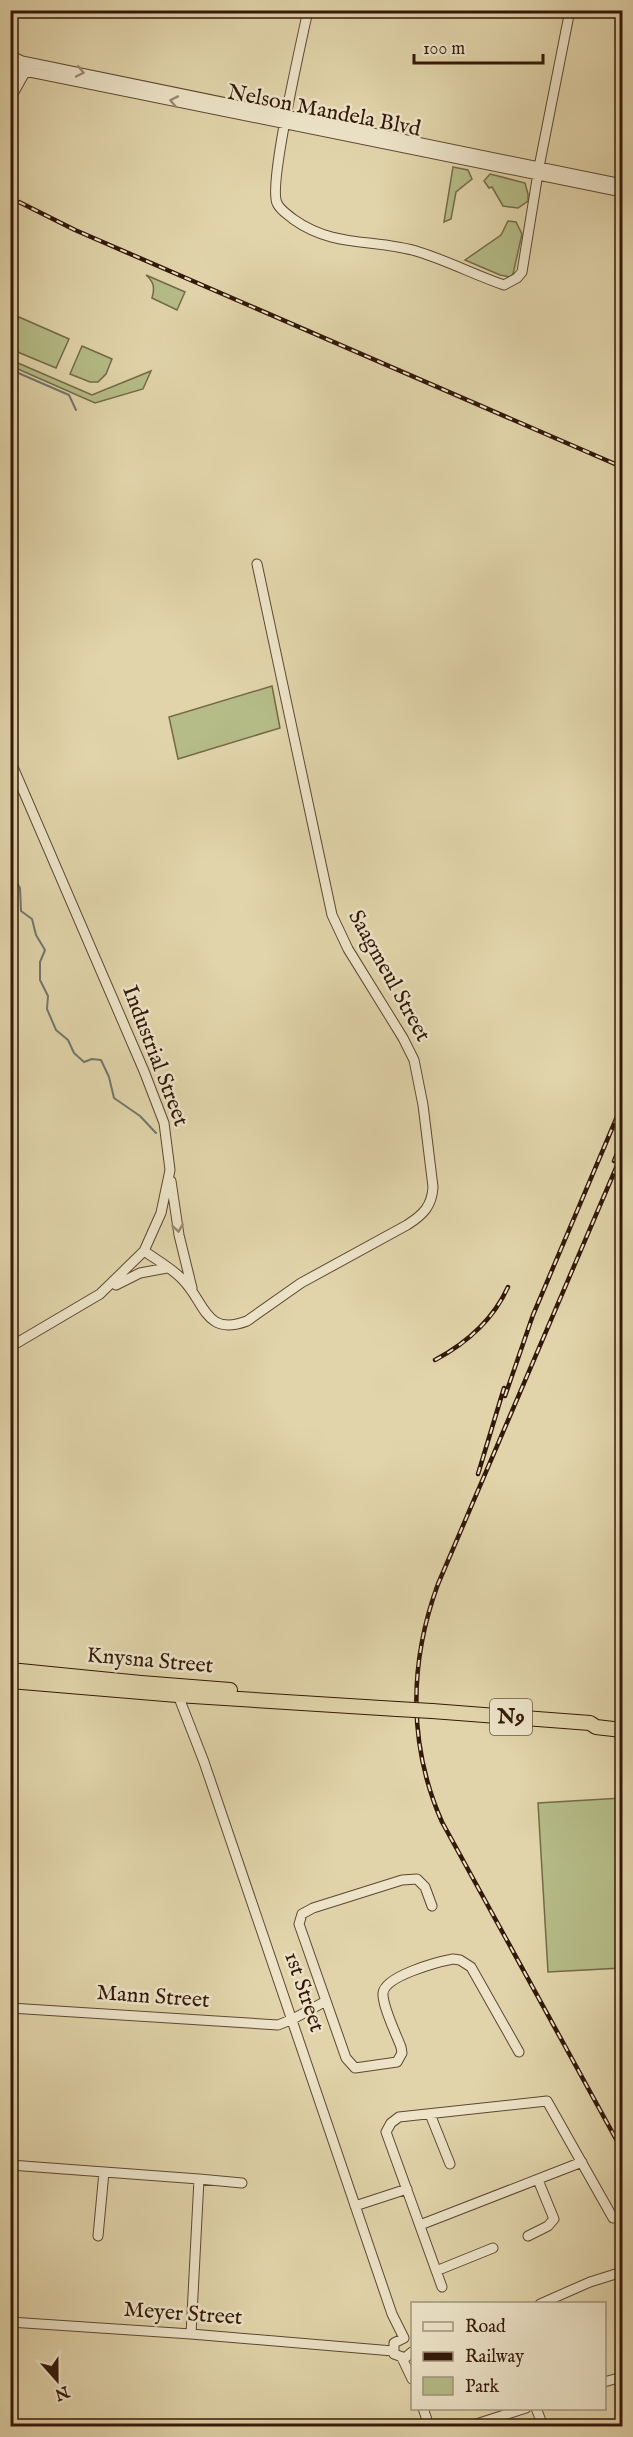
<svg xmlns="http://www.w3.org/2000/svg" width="633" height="2437" font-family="'IM FELL English',serif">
  <rect width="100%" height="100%" fill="#e1d4aa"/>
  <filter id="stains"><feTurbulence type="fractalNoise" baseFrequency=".00333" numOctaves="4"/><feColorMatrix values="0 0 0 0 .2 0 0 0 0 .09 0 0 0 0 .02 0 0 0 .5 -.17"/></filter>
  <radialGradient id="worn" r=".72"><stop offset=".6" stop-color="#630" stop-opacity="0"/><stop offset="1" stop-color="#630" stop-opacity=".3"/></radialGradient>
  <path fill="#b5bc87" stroke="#746a48" stroke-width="1.5" d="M453,167l15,3 4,9 -16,13 -5,27 -7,3z
    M490,174l35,9 3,11v7l-10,7 -15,-2 -11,-19 -3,1 -5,-7z
    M508,221l8,1 6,12 -9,40 -3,3 -10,-2 -35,-15 36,-25z
    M146,275l39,17 -8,18 -25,-12c3,-10 2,-16 -6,-23z
    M19,317l50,22 -13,29 -36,-15 -9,-6v-19l3,1z
    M82,346l30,13 -6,15 -8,8h-8l-20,-8z
    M11,360l81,35 59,-24 -8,18 -48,14 -84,-37z
    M272,686l8,42 -102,31 -9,-42z
    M622,1798v170l-74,4 -10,-169z"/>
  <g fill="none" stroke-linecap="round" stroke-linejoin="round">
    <path stroke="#70776f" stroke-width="2" d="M15,368l1,4 53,23 7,15
      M10,868l2,7 8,13 1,23 11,8 4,16 9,15 -5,12v18l8,16 -1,13 9,21 12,10 6,13 10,9 8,-3 9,1 8,17 5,21 26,18 16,17"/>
    <defs>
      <path id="minor" d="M308,10c-6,30 -40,174 -31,193 3,7 10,11 16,16 42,30 82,19 126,33 29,9 56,23 85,33l13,-7 5,-6 17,-105 31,-157
        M10,55l12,6 600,123
        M10,68l612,124
        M10,87l10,-21
        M10,99l18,-32
        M10,760l134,311 20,52 6,47 -9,43 -17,38 -44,43 -90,53
        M171,1181l8,54 13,53
        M144,1251c13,9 29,18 39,29 22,22 22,57 64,41l54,-38 106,-58c16,-10 25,-19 26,-38l-10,-82 -9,-45 -11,-22 -55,-89 -16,-34 -75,-351
        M116,1285l24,-12 27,-5
        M176,1690l28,72 188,552 12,24
        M432,1906l-7,-19 -8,-8 -15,1 -89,28 -11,6 -3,10 47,134 9,10 42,-6 5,-9 -1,-6c-5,-13 -19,-42 -18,-54 2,-17 54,-31 70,-34l7,1 11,7 48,85
        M10,2008l268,17 15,-6 33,-18
        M430,2114l20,50
        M10,2165l189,14 -8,155
        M199,2179l43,4
        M355,2206l52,-17
        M420,2225l162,-63
        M98,2236l6,-64
        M528,2236l20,-10 6,-7 -16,-39
        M436,2271l57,-23
        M442,2287l-56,-155 5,-9 8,-6 148,-16 66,117
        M540,2304l50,-22 32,-10
        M10,2322l181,12 202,17
        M404,2338l-10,5v11l11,4 7,-6
        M402,2358l10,21
        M604,2382l18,-5
        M423,2408l6,18
        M536,2408l7,18
        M470,2426l56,-18"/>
      <path id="highway" d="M10,1670l131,13 89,7
        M10,1681l167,14 220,14
        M432,1711l158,12 6,4 26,3"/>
    </defs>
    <use href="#minor" stroke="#5f4731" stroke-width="11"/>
    <use href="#highway" stroke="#341809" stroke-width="16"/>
    <use href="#minor" stroke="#ece3c8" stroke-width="9"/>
    <use href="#highway" stroke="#e1d4aa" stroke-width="14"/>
    <defs>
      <path id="rail" d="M19,202l56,28 547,237
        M622,1154l-184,430c-29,79 -30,161 4,238l180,328
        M614,1161l8,-20
        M435,1360c32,-17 58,-40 73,-73
        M505,1396l28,-81 89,-210
        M478,1474l26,-86"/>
    </defs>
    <use href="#rail" stroke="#341809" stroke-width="4.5"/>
    <use href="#rail" stroke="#ece3c8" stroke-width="2" stroke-dasharray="7" stroke-linecap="butt"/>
    <defs>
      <path id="highway-bridge" d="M397,1709l35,2"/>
    </defs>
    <use href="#highway-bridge" stroke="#341809" stroke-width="16" stroke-linecap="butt"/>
    <use href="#highway-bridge" stroke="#e1d4aa" stroke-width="14"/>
  </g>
  <defs><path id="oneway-chevron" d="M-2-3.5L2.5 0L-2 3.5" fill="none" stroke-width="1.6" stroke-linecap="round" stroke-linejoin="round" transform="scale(1.5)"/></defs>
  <g stroke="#998872">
    <use href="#oneway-chevron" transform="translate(80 72) rotate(12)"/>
    <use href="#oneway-chevron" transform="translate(174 101) rotate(-169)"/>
    <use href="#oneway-chevron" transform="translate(178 1228) rotate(81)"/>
  </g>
  <g text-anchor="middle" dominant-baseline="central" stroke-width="5" stroke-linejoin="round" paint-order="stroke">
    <rect fill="#ece3c8" stroke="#6b5542" stroke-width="1.5" x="490" y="1699" width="42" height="36" rx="4.5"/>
    <g font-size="21" font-weight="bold" fill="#341809">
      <text x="511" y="1717">N9</text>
    </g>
    <g font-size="22" fill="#341809" stroke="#ece3c8">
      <text transform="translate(324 111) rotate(11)">Nelson Mandela Blvd</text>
      <text transform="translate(389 976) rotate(61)">Saagmeul Street</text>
      <text transform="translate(155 1056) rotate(69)">Industrial Street</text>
      <text transform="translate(150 1661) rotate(5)">Knysna Street</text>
      <text transform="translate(304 1992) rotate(71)">1st Street</text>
      <text transform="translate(153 1997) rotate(4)">Mann Street</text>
      <text transform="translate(183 2314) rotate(4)">Meyer Street</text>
    </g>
  </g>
  <rect width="633" height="2437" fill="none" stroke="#e1d4aa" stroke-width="36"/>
  <rect x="12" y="12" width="609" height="2413" fill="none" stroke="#341809" stroke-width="3"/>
  <rect x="18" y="18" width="597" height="2401" fill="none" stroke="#341809" stroke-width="1.5"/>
  <rect x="411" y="2302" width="195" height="108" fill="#ece3c8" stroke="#a2927c" stroke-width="1.5"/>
  <rect x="423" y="2322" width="30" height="9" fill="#ece3c8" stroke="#a2927c" stroke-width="1.5"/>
  <text x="465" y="2332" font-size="18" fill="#341809">Road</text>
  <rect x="423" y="2352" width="30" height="9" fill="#341809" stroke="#a2927c" stroke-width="1.5"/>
  <text x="465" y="2362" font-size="18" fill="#341809">Railway</text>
  <rect x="423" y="2377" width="30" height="18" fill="#b5bc87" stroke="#a2927c" stroke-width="1.5"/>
  <text x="465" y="2392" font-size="18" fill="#341809">Park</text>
  <g transform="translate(57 2380) rotate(159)" stroke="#ece3c8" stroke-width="4.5" paint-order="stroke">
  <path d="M0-4.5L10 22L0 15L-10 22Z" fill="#341809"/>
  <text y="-9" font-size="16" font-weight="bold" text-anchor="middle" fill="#341809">N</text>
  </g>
  <path d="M414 54v9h129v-9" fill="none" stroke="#341809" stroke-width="3"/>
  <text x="423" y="54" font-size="18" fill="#341809" stroke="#ece3c8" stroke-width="4.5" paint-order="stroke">100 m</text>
  <rect width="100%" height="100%" filter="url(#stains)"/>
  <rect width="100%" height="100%" fill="url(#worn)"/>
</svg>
